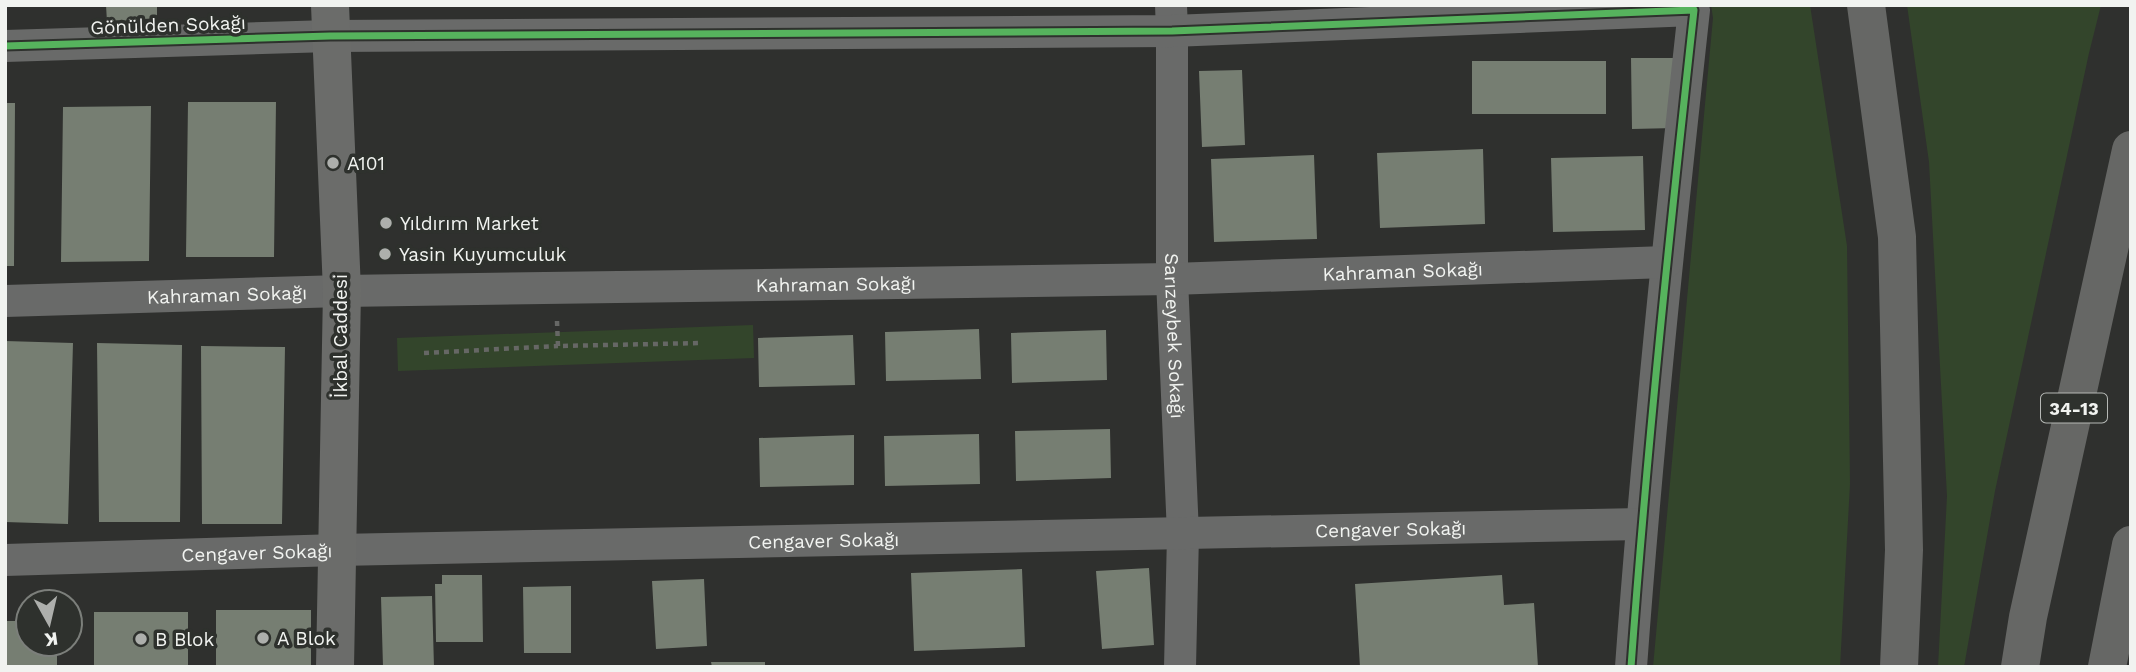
<svg xmlns="http://www.w3.org/2000/svg" width="2136" height="672" font-family="'Work Sans',sans-serif">
  <rect width="100%" height="100%" fill="#2f302e"/>
  <path fill="#33452b" d="M1711,5h99l37,241 3,238 -10,183h-187l60,-649z
    M1907,5h194l-12,48 -94,438 -31,176h-26l9,-171 -18,-334z
    M753,325l1,33 -356,13 -1,-33z"/>
  <path fill="#767e72" d="M106,5h51v13l-50,4z
    M1631,58h43l1,70 -43,1z
    M1472,61h134v53h-134z
    M1242,70l3,75 -43,2 -3,-76z
    M188,102h88l-2,155h-88z
    M5,103h10l-1,163h-9z
    M151,106l-2,155 -88,1 2,-155z
    M1483,149l2,75 -105,4 -3,-75z
    M1314,155l3,84 -103,3 -3,-83z
    M1643,156l2,74 -92,2 -2,-74z
    M979,329l2,50 -95,2 -1,-49z
    M1106,330l1,50 -95,3 -1,-50z
    M853,335l2,50 -96,2 -1,-49z
    M5,341l68,2 -5,181 -63,-2z
    M97,343l85,2 -2,177h-81z
    M201,346l84,1 -3,177h-80z
    M1110,429l1,49 -95,3 -1,-50z
    M979,434l1,50 -95,2 -1,-50z
    M854,435v50l-94,2 -1,-49z
    M1149,568l5,77 -52,4 -6,-78z
    M1022,569l3,78 -111,4 -3,-78z
    M442,575h40l1,67h-47l-1,-58h7z
    M1502,575l2,30 30,-2 4,64h-178l-5,-83z
    M704,579l3,67 -51,3 -4,-68z
    M571,586v67h-47l-1,-66z
    M432,596l2,71h-51l-2,-70z
    M216,610h95v57h-95z
    M94,612h94v55h-94z
    M5,621h23v23h29v23h-52z
    M711,662h54v5h-53z"/>
  <g fill="none" stroke-linecap="round" stroke-linejoin="round">
    <path stroke="#666765" stroke-width="4.5" stroke-dasharray="5 5" stroke-linecap="butt" d="M557,321l1,25 144,-3
      M424,353l134,-7"/>
    <g stroke="#696a69" stroke-width="32">
      <path id="s1" d="M1171,5l1,26v248l11,255 -3,133"/>
      <path d="M5,46l325,-10 842,-5 522,-21c-24,219 -47,437 -63,657"/>
      <path id="s2" d="M5,301l337,-10 830,-12 494,-17"/>
      <path id="s3" d="M5,560l333,-10 1303,-26"/>
    </g>
    <path stroke="#6b6c6a" stroke-width="38" d="M330,5l12,286 -7,376"/>
    <path stroke="#666765" stroke-width="38" d="M1866,5l31,232 7,313 -5,117
      M2020,667l8,-50 103,-467
      M2107,667l24,-122"/>
    <defs>
      <path id="cycleway" d="M5,46l325,-10 842,-5 522,-21c-24,219 -47,437 -63,657"/>
    </defs>
    <use href="#cycleway" stroke="#2e312d" stroke-width="11"/>
    <use href="#cycleway" stroke="#56b35d" stroke-width="7"/>
  </g>
  <g fill="#adafac" stroke="#2e312d" stroke-width="2.5">
    <circle cx="333" cy="163" r="7"/>
    <circle cx="386" cy="223" r="7"/>
    <circle cx="385" cy="254" r="7"/>
    <circle cx="263" cy="638" r="7"/>
    <circle cx="141" cy="639" r="7"/>
  </g>
  <g text-anchor="middle" dominant-baseline="central" stroke-width="7" stroke-linejoin="round" paint-order="stroke">
    <rect fill="#2e312d" stroke="#b6b9b6" stroke-width="2" x="2041" y="393.5" width="66" height="29" rx="5"/>
    <g font-size="18" font-weight="bold" fill="#f1f3f0">
      <text x="2074" y="408">34-13</text>
    </g>
    <g font-size="19" fill="#f1f3f0" stroke="#2e312d">
      <text transform="translate(168 25) rotate(-2)">Gönülden Sokağı</text>
      <text stroke="none"><textPath href="#s2" startOffset="1398">Kahraman Sokağı</textPath></text>
      <text stroke="none"><textPath href="#s2" startOffset="831">Kahraman Sokağı</textPath></text>
      <text stroke="none"><textPath href="#s2" startOffset="222">Kahraman Sokağı</textPath></text>
      <text transform="translate(340 336) rotate(-90)">İkbal Caddesi</text>
      <text stroke="none"><textPath href="#s1" startOffset="331">Sarızeybek Sokağı</textPath></text>
      <text stroke="none"><textPath href="#s3" startOffset="1386">Cengaver Sokağı</textPath></text>
      <text stroke="none"><textPath href="#s3" startOffset="819">Cengaver Sokağı</textPath></text>
      <text stroke="none"><textPath href="#s3" startOffset="252">Cengaver Sokağı</textPath></text>
    </g>
    <g font-size="19" fill="#f1f3f0" stroke="#2e312d" text-anchor="start">
      <text x="347" y="163">A101</text>
      <text x="400" y="223">Yıldırım Market</text>
      <text x="399" y="254">Yasin Kuyumculuk</text>
      <text x="277" y="638">A Blok</text>
      <text x="155" y="639">B Blok</text>
    </g>
  </g>
  <rect width="2136" height="672" fill="none" stroke="#f1f3f0" stroke-width="14"/>
  <g transform="translate(49 623) rotate(172)"><circle r="33" fill="#2e312d" stroke="#7c7f7b" stroke-width="2"/>
  <path d="M0-5L12 26L0 18L-12 26Z" fill="#adafac"/>
  <text y="-10" font-size="19" font-weight="bold" text-anchor="middle" fill="#f1f3f0">K</text>
  </g>
</svg>
